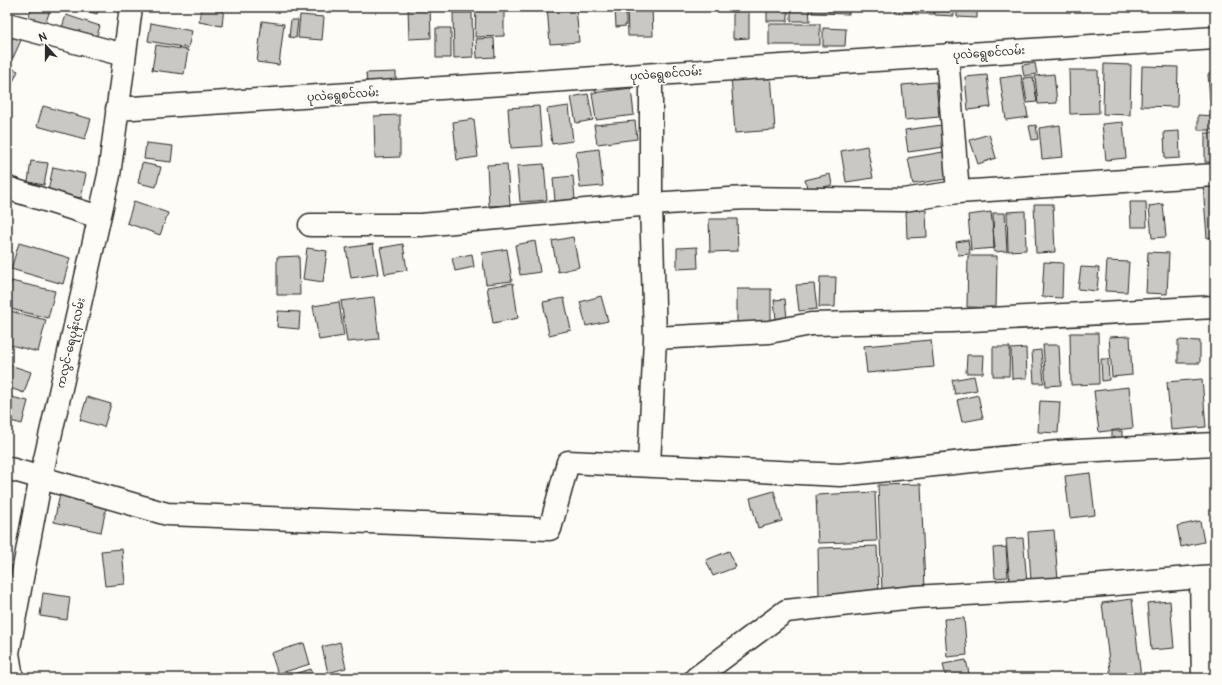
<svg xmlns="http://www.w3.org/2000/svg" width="1222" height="685" font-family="Pangolin,'Noto Sans Myanmar',sans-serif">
  <rect width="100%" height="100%" fill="#fdfcf7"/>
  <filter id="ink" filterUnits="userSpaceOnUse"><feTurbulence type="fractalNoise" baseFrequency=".025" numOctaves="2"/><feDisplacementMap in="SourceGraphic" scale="8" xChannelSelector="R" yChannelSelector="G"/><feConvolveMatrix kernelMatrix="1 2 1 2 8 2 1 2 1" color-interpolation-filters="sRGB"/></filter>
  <g filter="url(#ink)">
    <path fill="#c9c8c4" stroke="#2b2b2b" d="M32,7h19l-7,21 -17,-6z
      M72,7h27l-2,7z
      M201,7h23l-2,19 -23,-4z
      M408,7h22l1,31 -22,1z
      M476,7h28v29l-29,1z
      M547,7h29l3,35 -29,2z
      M615,7h11v19l-10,1z
      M627,7h25l1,29h-25z
      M767,7h21v14h-21z
      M791,7h18l1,14h-19z
      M812,7h37v7l-37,-1z
      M895,7h19v6h-19z
      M915,7h19v7h-19z
      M935,7h19v9l-19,-1z
      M957,7h20v11l-20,-1z
      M749,10v28l-16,1v-28z
      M453,13h19l1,44 -19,1z
      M66,15l34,11 -7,22 -34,-11z
      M300,15l24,2 -2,23 -24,-2z
      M291,20h7l-2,18 -7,-1z
      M262,21l22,3 -5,41 -22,-3z
      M151,23l41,8 -4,17 -40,-7z
      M769,24h51v21h-51z
      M436,28h15v30h-15z
      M823,28l23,1 -1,17h-22z
      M7,35l15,3 -9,20 -6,-3z
      M494,38l1,19 -18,1 -1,-19z
      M156,45l32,5 -4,24 -32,-4z
      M1035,63l2,11 -13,2 -2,-11z
      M1104,64l27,1 -1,50 -27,-1z
      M7,66l11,5 -11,24z
      M1142,66l36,1 -1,40 -36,-1z
      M1069,70h29l1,43 -29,1z
      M396,72v10l-29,1 -1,-10z
      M771,74l4,56 -40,3 -4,-56z
      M1054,74l3,29 -19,1 -3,-28z
      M1208,74h7v24l-5,1z
      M987,75l4,32 -23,3 -3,-33z
      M1021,75l7,42 -22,3 -6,-42z
      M1033,77l4,25 -10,1 -4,-25z
      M936,82l3,35 -34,3 -3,-35z
      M631,88l3,27 -38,5 -4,-27z
      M588,94l5,26 -17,3 -5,-26z
      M43,106l48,13 -6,20 -48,-13z
      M539,106l3,40 -31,2 -3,-40z
      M569,106l4,35 -21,3 -5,-35z
      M400,115v42l-25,1 -1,-42z
      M1198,115l17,1v14h-17z
      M474,119l4,38 -21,3 -4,-38z
      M635,121l2,18 -40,5 -3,-19z
      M1123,122l3,36 -20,2 -4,-36z
      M949,124l3,22 -44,6 -3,-22z
      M1036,125l2,14 -6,1 -3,-14z
      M1060,125l3,32 -21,2 -3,-31z
      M1179,131l1,27 -15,1 -1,-27z
      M1205,133h10v29h-10z
      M989,134l7,24 -18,6 -8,-24z
      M146,143l27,3 -2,16 -27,-3z
      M867,146l6,32 -27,4 -5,-31z
      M599,149l4,37 -23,2 -4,-36z
      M949,151l4,27 -40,6 -5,-26z
      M31,161l17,2 -4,22 -16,-3z
      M142,163l19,4 -5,20 -18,-4z
      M507,164l3,41 -21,1 -2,-41z
      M544,164l3,36 -27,2 -3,-36z
      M53,167l33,7 -5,24 -33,-7z
      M830,174l2,11 -24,6 -3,-11z
      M573,176l2,23 -20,2 -2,-23z
      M1203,185h12v52l-8,1z
      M134,201l34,12 -8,22 -33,-12z
      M1130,202h16l1,25h-16z
      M1034,204h19l2,48 -19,1z
      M1163,204l3,33 -14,1 -3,-32z
      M926,210l1,27 -20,1 -1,-27z
      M1025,211l1,39 -18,1 -1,-39z
      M991,212l4,36 -24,2 -3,-35z
      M993,213h12l2,38 -13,1z
      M709,219h28l1,32 -28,1z
      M573,237l6,30 -21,5 -6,-31z
      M968,240l2,14 -12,1 -2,-13z
      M535,241l5,31 -20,3 -5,-30z
      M19,243l51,15 -7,26 -52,-15z
      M373,244l5,30 -27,4 -5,-30z
      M403,244l4,26 -22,4 -5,-26z
      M697,247l1,21 -21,1v-21z
      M307,248l20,3 -4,31 -20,-3z
      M507,249l5,32 -26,3 -4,-31z
      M1148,252l21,1 -2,41 -21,-1z
      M472,254l2,13 -19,4 -3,-13z
      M299,256l1,39h-23v-38z
      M968,256h29l-1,52 -29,-1z
      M1107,261l22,1 -2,30 -22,-1z
      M1044,262l19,1 -1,35 -20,-1z
      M1081,267l18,1 -2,23 -19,-2z
      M820,277h16l-1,30h-16z
      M11,281l44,10 -7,27 -41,-10v-10z
      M513,283l5,35 -25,5 -6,-36z
      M814,284l3,25 -18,2 -3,-26z
      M737,289h34v40h-34z
      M601,296l7,25 -22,5 -6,-24z
      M374,297l5,42 -32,3 -6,-41z
      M564,298l7,32 -22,5 -6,-33z
      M785,299l2,19 -11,1 -2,-19z
      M339,302l5,34 -25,4 -6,-34z
      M10,311l36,9 -8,32 -31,-8v-20z
      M278,311l22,1 -1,17 -22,-2z
      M1070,333h28l1,51 -28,1z
      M1130,336l2,39 -20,2 -3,-40z
      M931,340l3,27 -67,6 -3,-27z
      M1178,340l22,1v22h-22z
      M1043,345h16l2,40 -15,1z
      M993,347h17l-1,29h-16z
      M1026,348l1,30 -15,1 -1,-30z
      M1041,350l3,33h-10l-2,-32z
      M967,355h17l-1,18h-17z
      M1101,359h7l1,21 -7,1z
      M7,364l24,8 -7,21 -17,-6z
      M974,376l3,14 -22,4 -3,-14z
      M1202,379l4,48 -35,3 -4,-48z
      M1129,387l4,41 -34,4 -5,-41z
      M978,395l5,23 -21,4 -5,-22z
      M7,396l21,5 -6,23 -15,-4z
      M87,397l24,7 -7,23 -24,-7z
      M1040,401l20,1 -2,31 -20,-1z
      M1112,431h10v7h-10z
      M1090,473l5,42 -25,3 -5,-42z
      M921,484l4,105 -43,2 -4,-106z
      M774,491l8,30 -24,7 -8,-30z
      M875,492l2,49 -59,2 -2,-48z
      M60,494l47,10 -6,28 -47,-10z
      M1200,521l4,21 -23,5 -4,-21z
      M1054,530l4,50 -27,2 -3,-50z
      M1023,538l4,44 -17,2 -4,-45z
      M877,546l2,48 -60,2 -1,-48z
      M1006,547l2,30 -13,1 -2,-30z
      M122,549l3,35 -20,2 -4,-35z
      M729,551l7,16 -23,9 -7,-16z
      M43,593l27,4 -3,23 -27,-4z
      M1132,599l9,79h-30l-9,-75z
      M1170,601l4,47 -23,2 -4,-47z
      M964,618l3,37 -20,2 -3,-38z
      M340,642l6,26 -18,5 -6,-26z
      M304,643l6,21 -32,10 -7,-21z
      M966,660l4,18h-24l-3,-14z
      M311,669l3,9h-33z"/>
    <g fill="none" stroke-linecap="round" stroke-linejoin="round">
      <defs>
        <path id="minor" d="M7,24l117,31
          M947,55l11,137 257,-17
          M117,109l1098,-71
          M7,188l92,29
          M310,225h111l230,-21 94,-6 158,2 55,-8
          M655,338l114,-6 42,-8 141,-3 263,-14
          M649,465l6,-127 -4,-134v-129
          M7,468l160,46 383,15 18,-67 272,13 218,-23 157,-8
          M12,678l-4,-25 33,-176 68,-302 22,-168
          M696,678l90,-67 128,-14 141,-8 146,-12
          M1203,678l-2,-101 14,-1"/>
      </defs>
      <use href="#minor" stroke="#2b2b2b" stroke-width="25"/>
      <use href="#minor" stroke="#fdfcf7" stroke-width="22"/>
    </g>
  </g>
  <g text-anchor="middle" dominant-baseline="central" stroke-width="3.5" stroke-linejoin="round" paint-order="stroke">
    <g font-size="11" fill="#2b2b2b" stroke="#fdfcf7">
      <text transform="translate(989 53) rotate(-4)">ပုလဲရွေစင်လမ်း</text>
      <text transform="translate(666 74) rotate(-4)">ပုလဲရွေစင်လမ်း</text>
      <text transform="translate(343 95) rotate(-4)">ပုလဲရွေစင်လမ်း</text>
      <text transform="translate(71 343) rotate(-77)">ကလွင်-ရေပုန်းလမ်း</text>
    </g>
  </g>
  <rect width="1222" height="685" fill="none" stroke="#fdfcf7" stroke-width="24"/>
  <rect x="12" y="12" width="1198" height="661" fill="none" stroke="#2b2b2b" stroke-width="1.5" filter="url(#ink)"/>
  <g transform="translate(46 46) rotate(339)" stroke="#fdfcf7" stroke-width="3" paint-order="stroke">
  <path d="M0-3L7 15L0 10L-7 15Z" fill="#2b2b2b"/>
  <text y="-6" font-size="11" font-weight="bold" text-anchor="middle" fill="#2b2b2b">N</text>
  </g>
</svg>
